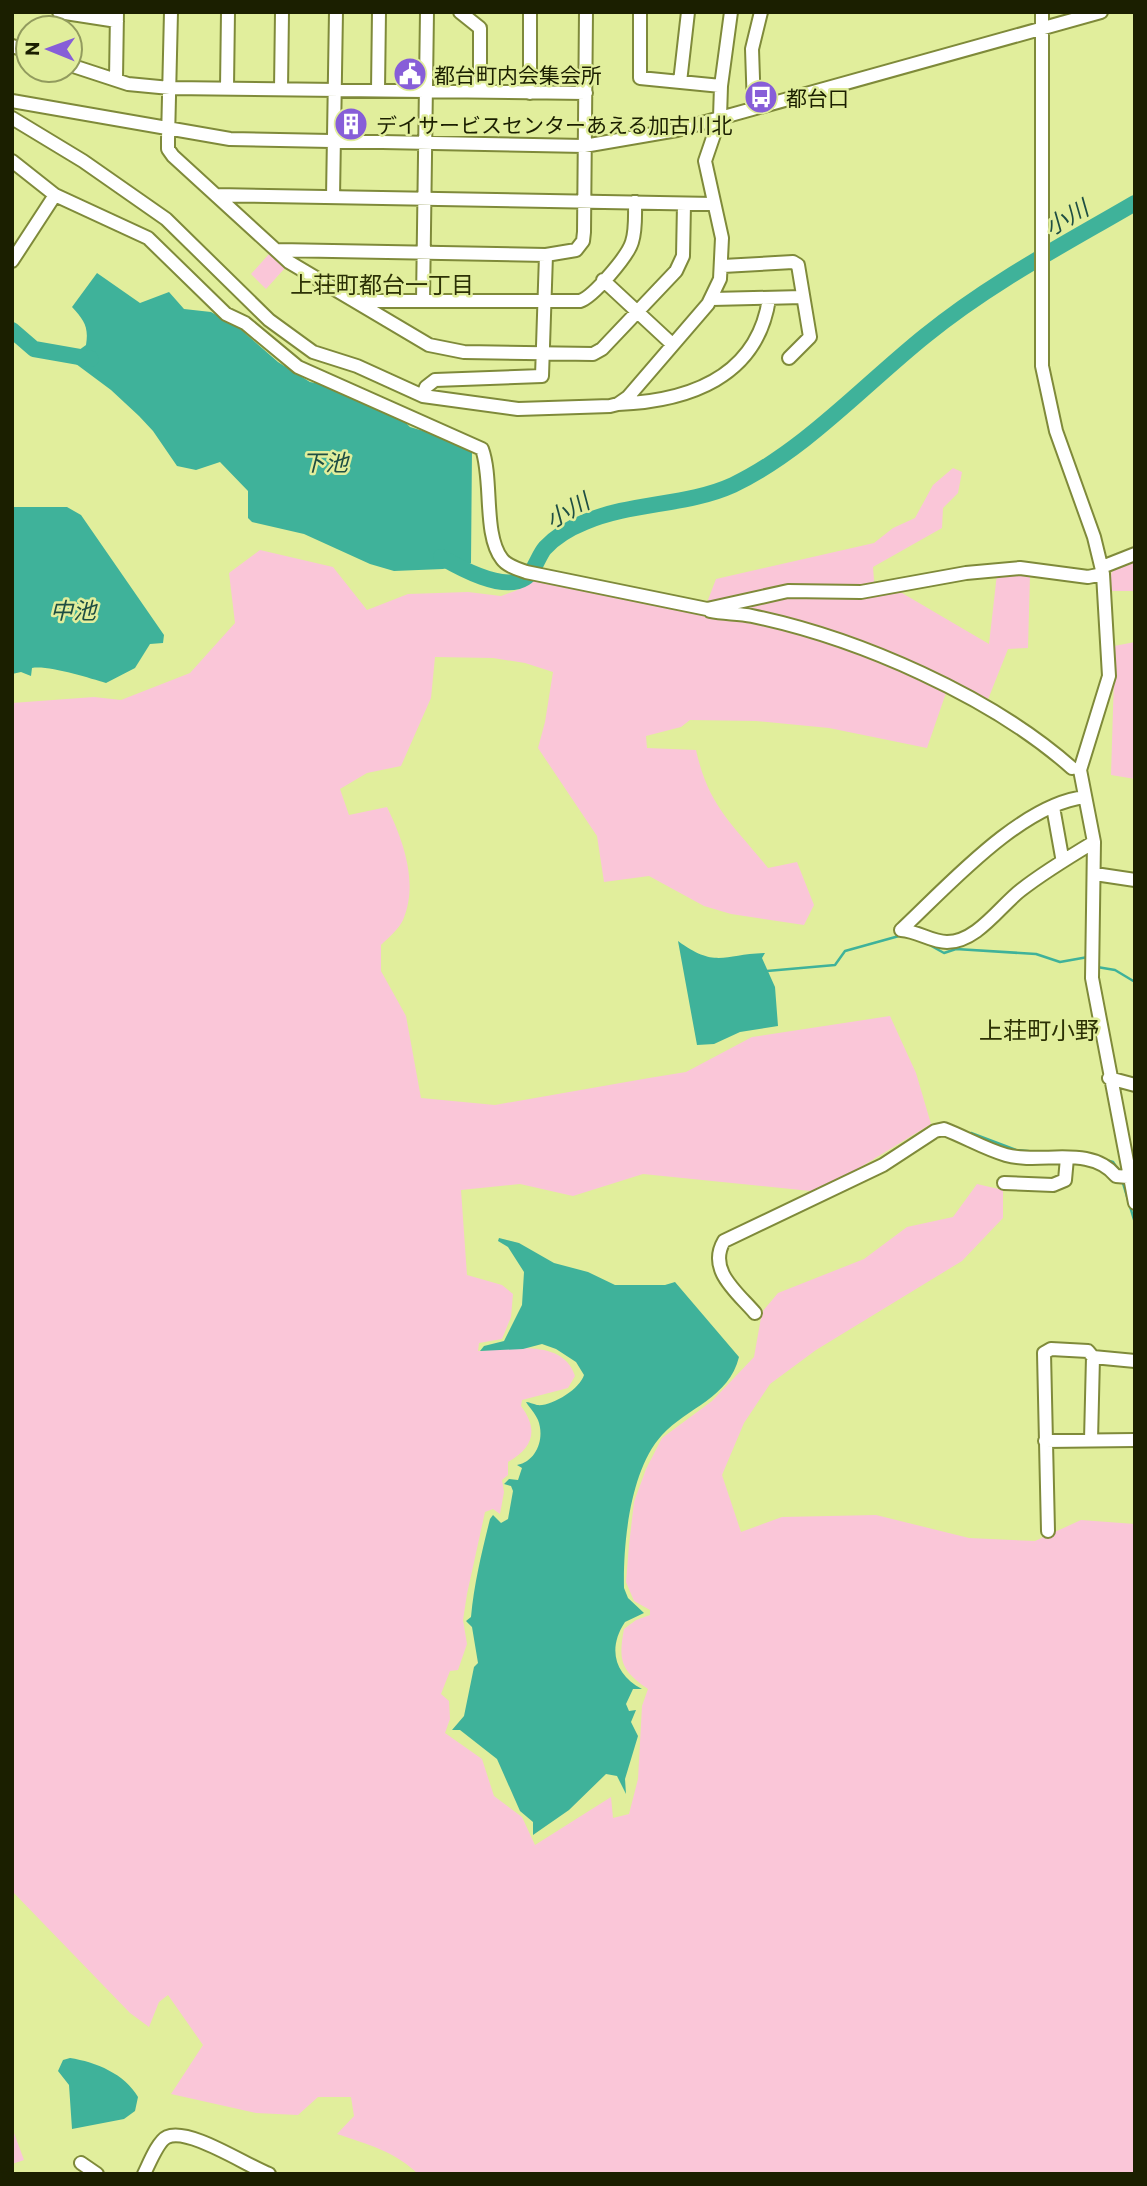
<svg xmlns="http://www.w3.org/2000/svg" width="1147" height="2186" font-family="Commissioner,'Noto Sans JP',sans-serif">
  <rect width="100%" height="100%" fill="#e1ee9c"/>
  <path fill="#fac6d8" d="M270,253l15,15 -19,21 -15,-15z
    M953,468l9,4 -4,21 -15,15 -1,20 -69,39 2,27 27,-1 87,51 8,-70 33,1 -2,73 -20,1 -23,58 -37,-20 -21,61 -98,-20 -73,-7 -66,-1 -9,7 -35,9 1,12 49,2c13,58 37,74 72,118l29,-6 17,43 -10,20 -73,-11 -27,-8 -55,-30 -45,6 -7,-46 -59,-88 7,-26 8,-50 -28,-9 -32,-5 -58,-1 -4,41 -30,68 -34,7 -27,16 9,26 38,-8c16,33 32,76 16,113 -4,9 -15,18 -22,25v26l25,45 15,82 74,7 154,-27 37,-6 66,-35 138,-21 26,57 15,51 -111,68 -177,-18 -70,22 -53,-12 -59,6 6,85 35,10 11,9 -2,23 -9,22 -23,4 -1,8c30,-1 85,-14 97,25l-7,12 -46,12 -1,6c18,24 12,42 -13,56v13l-6,5 2,12 -4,22 -7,-5 -8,3 -18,82 -4,26 4,24 -9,26 -8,1 -9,23 8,7 1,18 -5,14 37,26 12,37 28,21 13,28 76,-48 2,21 16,-4 9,-35 4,-73 6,-17c-27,-19 -30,-28 -24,-60l12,-9 14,-5v-5l-16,-9 -8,-19 3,-37 5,-43 12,-33 16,-31 50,-37 42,-44 8,-45 16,-19 86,-34 43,-32 46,-10 24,-33 26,6v28l-41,43 -146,89 -46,34 -26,39 -22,52 19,57 41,-15 94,-2 93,23 66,3 46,-21 54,4v650h-717c-22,-22 -51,-30 -81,-40l17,-18 -3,-19h-33l-20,18 -42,-2 -85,-19 32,-49 -35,-50 -9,7 -10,25 -19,-14 -118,-122v-1188l82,-6 27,3 69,-27 45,-50 -6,-50 31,-23 73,17 34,43 41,-16 60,-2 33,4 19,-7 13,-11 22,7 148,28 13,-34 158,-36 19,-15 22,-10 18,-33z
    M1135,557v34h-27l5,-25z
    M1135,642v137l-24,-4 3,-98 -5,-30z
    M14,2133l10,27 -12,4v-30z"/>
  <path fill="#3fb29a" d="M97,273l43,30 29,-11 15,17 27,3 27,15 40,35 32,20 33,6 57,29 10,10 54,16 8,6 -1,114 -28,6 -49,2 -24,-7 -66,-30 -52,-12 -4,-4v-27l-28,-29 -24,8 -19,-4 -24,-35 -14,-15 -28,-26 -43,-32 18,-13c3,-18 -2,-25 -14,-38z
    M14,507h53l14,8 83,120 -1,8 -13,1 -15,24 -29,15c-17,-5 -58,-18 -74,-15l-1,8 -10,-4 -9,2z
    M678,941c38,28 46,13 87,12l-3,5 13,29 3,39 -38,6 -26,12 -17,1z
    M499,1238l20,5 35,20 34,9 27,13h50l10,-3 64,75c-10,41 -51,50 -77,78 -32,35 -39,108 -38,153l4,10 16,15 -19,9c-18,27 -10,53 17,67h-9l-7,15 3,7 7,-1 -5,12 7,14 -13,43 1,15 -9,-18 -11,-2 -37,36 -36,25v-13l-13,-11 -23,-52 -37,-29h-8l12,-14 10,-49 4,-4 -6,-36 -6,-6 5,-4c3,-33 11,-66 19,-98l3,-4 8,8 7,-4 5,-28 -2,-5 -7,-2 5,-5 9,1 4,-12 -5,-3c20,-4 28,-27 21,-45 -3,-7 -9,-13 -12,-18 3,0 7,2 11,3 14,2 43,-16 47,-30l-8,-13 -20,-13 -14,-5 -19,5 -43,2 4,-5 20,-5 18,-36 2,-33 -16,-25 -10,-6z
    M70,2058c26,4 55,16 68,39l-3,14 -11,8 -52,10 -3,-44 -11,-14 5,-11z"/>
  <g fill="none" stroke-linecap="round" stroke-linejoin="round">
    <path stroke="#3fb29a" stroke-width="2.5" d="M926,943l18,10 12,-4 80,5 24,8 28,-5
      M1097,967l18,3 20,12
      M767,971l68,-6 10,-14 54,-15
      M971,1133l45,17 22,2
      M1079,1152l34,10 8,12
      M1122,1180l13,43"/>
    <path stroke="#3fb29a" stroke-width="16" d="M12,330l22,19 57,10
      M441,557c19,11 62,35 84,21 9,-5 13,-22 20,-30 11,-12 25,-20 40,-26 47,-20 102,-16 148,-37 71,-34 131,-100 192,-149 65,-53 138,-91 210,-133"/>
    <defs>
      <path id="minor" d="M59,12l58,9
        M171,12l-3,127v10l5,7 116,106 140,83 35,7 129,2 9,-5 74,-78 7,-15 1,-52
        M460,12l20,16v64
        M640,12v66l81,8
        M1042,12v354l14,65 38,106 9,37 6,102 -29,94 14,72 -2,136 43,225
        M12,46l16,5
        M70,65l58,19 42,4 416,5
        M116,79l1,-67
        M680,82l8,-70
        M227,87l1,-75
        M281,89l1,-77
        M378,90l1,-78
        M530,93v-81
        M12,101l218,38 354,7 93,-16 424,-118
        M754,108l-2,-59 9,-37
        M12,118l71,43 83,58 103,101 44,32 44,14 66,30 95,13 92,-3 8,-2 10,-7 80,-93 12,-25 2,-41 -17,-77 15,-44 1,-31 10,-74
        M12,161l43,34 93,43 78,76 19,9 53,44 184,82c11,30 1,86 20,110 5,7 16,10 24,13l181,37 81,-18 73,1 105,-19 54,-5 68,9 15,-3
        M216,195l498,9
        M333,197l3,-185
        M278,250l268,5 30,-5 7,-9 1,-9 2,-220
        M12,261l43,-66
        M723,266l70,-4 5,3 12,72 -21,21
        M603,280l69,64
        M712,299l91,-2
        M355,301h225c13,-4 48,-45 52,-59 4,-12 3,-27 3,-40
        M423,301l4,-289
        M423,396l3,-9 9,-7 107,-4 4,-121
        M618,404c70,-3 139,-26 151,-105
        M1102,567l33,-13
        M710,611c14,3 28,2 42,5 106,22 239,80 320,152
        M1053,807l9,50
        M1095,874l40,6
        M901,930c46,-43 120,-126 184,-133
        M901,930c17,1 30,12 46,12 30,0 53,-36 74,-52 23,-18 48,-33 73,-48
        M1109,1078l26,7
        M1004,1183l49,2 12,-5 2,-22
        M755,1313c-18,-21 -48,-43 -31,-72l159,-76 52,-34 9,-2c21,8 41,20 62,26 35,10 84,-11 110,21l12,1
        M1091,1440l2,-83
        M1045,1441l90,-1
        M1048,1531l-4,-178 7,-4 37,2 5,6 42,4
        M81,2163l16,11
        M144,2174c5,-10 14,-33 23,-37 22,-10 80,29 102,37"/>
    </defs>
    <use href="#minor" stroke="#7f8a3a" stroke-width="16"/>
    <use href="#minor" stroke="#fff" stroke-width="12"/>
  </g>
  <defs>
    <symbol id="civic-disc" viewBox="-11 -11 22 22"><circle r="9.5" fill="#875ed8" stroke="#e1ee9c"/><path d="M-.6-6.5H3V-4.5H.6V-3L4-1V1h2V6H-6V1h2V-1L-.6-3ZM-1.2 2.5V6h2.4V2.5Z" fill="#fff"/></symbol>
    <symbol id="bus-disc" viewBox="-11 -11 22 22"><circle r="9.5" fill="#875ed8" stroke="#e1ee9c"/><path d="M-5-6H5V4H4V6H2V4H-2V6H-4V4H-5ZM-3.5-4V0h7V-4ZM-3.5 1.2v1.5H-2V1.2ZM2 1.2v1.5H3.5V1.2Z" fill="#fff"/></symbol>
    <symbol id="building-disc" viewBox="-11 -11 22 22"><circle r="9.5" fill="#875ed8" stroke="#e1ee9c"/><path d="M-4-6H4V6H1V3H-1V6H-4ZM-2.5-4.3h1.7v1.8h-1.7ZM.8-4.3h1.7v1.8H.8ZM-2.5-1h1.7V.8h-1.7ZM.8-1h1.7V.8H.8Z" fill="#fff"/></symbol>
  </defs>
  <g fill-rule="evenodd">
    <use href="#civic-disc" x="391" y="55" width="38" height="38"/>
    <use href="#bus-disc" x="742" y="78" width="38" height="38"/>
    <use href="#building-disc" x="332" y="105" width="38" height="38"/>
  </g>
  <g text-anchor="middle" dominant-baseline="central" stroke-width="5" stroke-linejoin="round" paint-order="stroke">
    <g font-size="21" fill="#1b1f00" stroke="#e1ee9c" text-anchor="start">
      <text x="434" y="74">都台町内会集会所</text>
      <text x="786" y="97">都台口</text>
      <text x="376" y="124">デイサービスセンターあえる加古川北</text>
    </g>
    <g font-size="23" font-style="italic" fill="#1e4e43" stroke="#e1ee9c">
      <text transform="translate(1066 217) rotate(-30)">小川</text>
      <text x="325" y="462">下池</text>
      <text transform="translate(567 510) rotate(-29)">小川</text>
      <text x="73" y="610">中池</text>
    </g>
    <g font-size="23" fill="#2c3105" stroke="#e1ee9c">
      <text x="382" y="284">上荘町都台一丁目</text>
    </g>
    <g font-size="24" fill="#2c3105" stroke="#e1ee9c">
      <text x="1039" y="1029">上荘町小野</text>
    </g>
  </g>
  <rect width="1147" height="2186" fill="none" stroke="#1b1f00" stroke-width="28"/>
  <g transform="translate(49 49) rotate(271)"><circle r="33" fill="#e1ee9c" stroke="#929b5e" stroke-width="2"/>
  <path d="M0-5L12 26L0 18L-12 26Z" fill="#875ed8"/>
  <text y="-10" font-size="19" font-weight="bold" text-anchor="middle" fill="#1b1f00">N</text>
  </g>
</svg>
